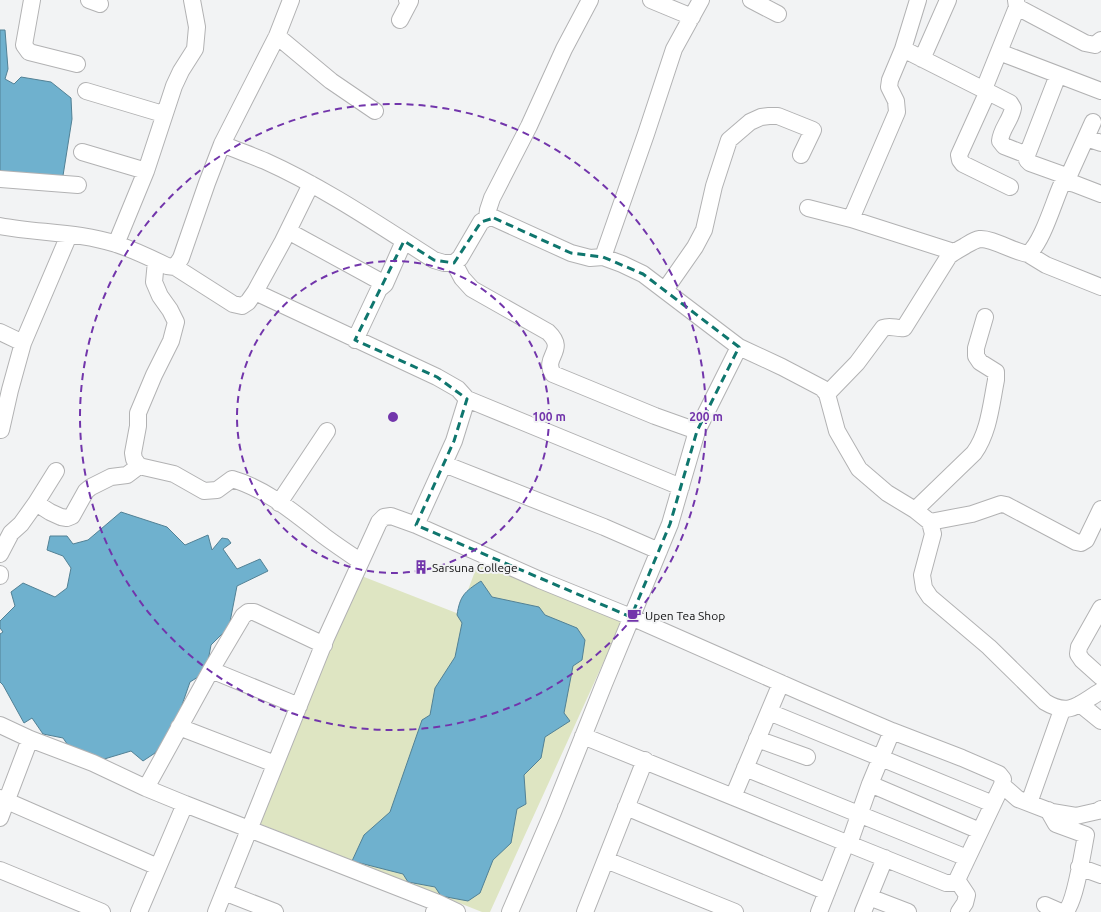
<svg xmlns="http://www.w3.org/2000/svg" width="1101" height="912" font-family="Ubuntu,sans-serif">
  <rect width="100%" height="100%" fill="#f2f3f4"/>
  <path fill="#dee5c2" d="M480,558l144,59 -134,295h-8l-224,-89 101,-248 100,39z"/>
  <path fill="#6fb1ce" stroke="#528195" d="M0,30h5l3,39 -3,10 9,5 7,-7 30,5 20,16 1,21 -10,63 -62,-7z
    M121,512l46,15 18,18 23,-10 4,15 10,-12 6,1 3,4 -8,6 14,20 23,-10 8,12 -31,15 -8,41 -18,18 -5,27 -16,10 -16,46 -19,25 -12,8 -12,-10 -30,9 -27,-6 -11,-16 -20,-4 -11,-16 -8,5 -21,-38 -3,-3v-48l3,-2 -3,-4v-7l15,-15 -4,-14 12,-9 32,14 12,-9 4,-20 -8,-12 -16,-6 3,-14h17l6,8 15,-4z
    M481,581l11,16 47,10 6,8 32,13 8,12 -3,20 -9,6 -9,47 6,8 -25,16 -4,21 -17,17 2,29 -9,5 -6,34 -18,17 -13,33 -12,8 -27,-5 -6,-9 -27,-5 -5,-8 -51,-13 12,-26 26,-23 32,-92 8,-5 5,-27 20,-31 7,-34 -5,-8c3,-19 7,-23 24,-34z"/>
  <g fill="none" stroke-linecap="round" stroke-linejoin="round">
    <defs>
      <path id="minor" d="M32,0l-8,45 5,7 48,12
        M89,0l11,4
        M651,0l41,17
        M751,0l27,14
        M1017,7l68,36 10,2 6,-5
        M400,20l10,-19 -3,-1
        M277,36l54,45 44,30
        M903,49l107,54 3,5c-2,12 -12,21 -13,33l4,5 23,9
        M999,52l102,39
        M922,59l26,-59
        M1058,75l-31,80v5l3,3 39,14
        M984,89l33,-82 -1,-7
        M86,91l77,23
        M988,91l-29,64 1,5 3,4 47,23
        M1086,138l15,5
        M222,144c14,6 29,11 43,17 60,27 114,64 169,99l10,3h10l6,-5 21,-36 6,-4h7l77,35 19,5 13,-1 19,7 21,10 96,73 43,20 40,21 5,6 10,37 22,38 28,24 28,17 15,12 3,12 -11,41 2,13 6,9 59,50 56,55c25,15 34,2 56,-11
        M82,152l64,19
        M0,179l78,6
        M1066,182l27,-60
        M808,208l43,11 46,-107 -1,-11 -7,-14 1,-7 13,-31 15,-49
        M487,218l1,-8 4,-12 37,-72 35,-77 26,-49
        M851,219l103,33
        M0,226c37,7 80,6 116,18 18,6 35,14 51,22l8,1 58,37 9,2 6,-4 7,-10 28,-51 28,-57
        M288,231l97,53
        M116,244l30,-73 28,-85 7,-15 14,-22 2,-22 -5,-27
        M1028,254l18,11 55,22
        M603,257l43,-123 28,-85 27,-49
        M156,261l-2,21 6,14 10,14 6,12 -5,19 -17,34 -16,38v13l-5,27 1,6 5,7 35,8 30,17 13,-1 15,-11c35,10 65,36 92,57 12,9 24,17 36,25
        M454,263l8,15 10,11 76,43c20,19 -6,24 5,42l102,42 42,15
        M175,267l6,-9 26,-75 15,-39 55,-108 14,-36
        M665,290l30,-43 9,-17 10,-44 15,-46 21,-18 11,-5 8,-1h9l35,14 -12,25
        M255,292l182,85 21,12 9,10 214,88
        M0,332l23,11
        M355,340l24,-51 6,-5 19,-43
        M827,394l30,-31 26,-35c8,-3 13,1 21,0l45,-72c5,-4 11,-7 16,-10 5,-3 9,-6 15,-7 12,-1 34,13 48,15 14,-11 25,-50 33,-68l5,-4 9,2 26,10
        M1,430l9,-40 13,-47 46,-108
        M444,464l160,63 55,24
        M36,503l20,-32
        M279,503l48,-72
        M915,510l59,-57c15,-21 17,-48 22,-73v-8l-16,-10 -4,-6v-8l9,-31
        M930,522l42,-8 29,-10 5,1 70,37 5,1 5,-3 15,-31
        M416,525l124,55 91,37 170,75 91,39 70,27 37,16 4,5 -1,6 -45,95 -4,3h-7l-97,-39 -4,2 -26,66
        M0,554l11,-21 10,-9 15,-21 14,9 11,5 6,1 5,-2 14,-25 5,-4 20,-10 16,-2 12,-9
        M0,574v2
        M1101,608l-22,39 -1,7 4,6 19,17
        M211,670l88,36
        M1080,704l21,17
        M769,712l224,92
        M0,725l30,14 63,24 53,25 39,16
        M179,727l96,37
        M583,736l266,108 21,-60 22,-53
        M757,739l50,18
        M745,768l222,90
        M870,784l110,47
        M1002,785l16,14 34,13 24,4 22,-5 3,-2
        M146,788l65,-118 32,-54 5,-4h6l70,33
        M733,797l48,-114
        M0,798l158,69
        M1029,803l33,-93
        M626,807l201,85
        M1048,810l8,14 30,11c-3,15 -11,69 -21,77
        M0,818l30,-79
        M606,860l129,52
        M1079,867l22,8
        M0,870l102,42
        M957,880l10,15 -2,8 -6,9
        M224,892l51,20
        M869,897l39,15
        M438,903l19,9
        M1045,905l16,7
        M139,912l46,-108 253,99 -4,9
        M216,912l110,-274 53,-116 5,-5 7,-1 25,9 38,-84 13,-42
        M510,912l43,-100 51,-128 66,-160 27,-93 42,-84
        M585,912l60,-152
        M863,912l22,-54"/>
    </defs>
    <use href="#minor" stroke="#b2b2b3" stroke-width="18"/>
    <use href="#minor" stroke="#fff" stroke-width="16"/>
  </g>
  <path fill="none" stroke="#0f766e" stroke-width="3" stroke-dasharray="8 5" stroke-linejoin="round" d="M494,218l77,35 32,4 40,17 96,73 -42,84 -27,93 -39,93 -215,-92 38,-84 13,-42 -30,-22 -82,-37 49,-99 30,19 20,3 27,-41z"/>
  <g fill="none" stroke="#7235ab" stroke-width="2" stroke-dasharray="7 5">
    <circle cx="393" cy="417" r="156"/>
    <circle cx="393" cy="417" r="313"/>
  </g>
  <defs>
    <symbol id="building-bare" viewBox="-9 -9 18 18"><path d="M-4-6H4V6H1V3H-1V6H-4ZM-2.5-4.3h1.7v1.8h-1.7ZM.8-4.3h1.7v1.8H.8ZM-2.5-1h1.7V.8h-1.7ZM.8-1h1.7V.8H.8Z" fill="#7235ab" stroke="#f2f3f4" stroke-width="2.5" paint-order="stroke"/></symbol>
    <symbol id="cafe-bare" viewBox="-9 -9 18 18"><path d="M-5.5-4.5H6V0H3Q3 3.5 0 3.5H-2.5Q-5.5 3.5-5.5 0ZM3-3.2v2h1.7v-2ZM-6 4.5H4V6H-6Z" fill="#7235ab" stroke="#f2f3f4" stroke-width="2.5" paint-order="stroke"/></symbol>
  </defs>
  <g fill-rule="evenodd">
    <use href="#building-bare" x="411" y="557" width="20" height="20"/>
    <use href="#cafe-bare" x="624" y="605" width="20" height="20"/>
  </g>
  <g text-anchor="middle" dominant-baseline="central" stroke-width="4" stroke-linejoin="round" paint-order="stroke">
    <g font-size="12" fill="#101011" stroke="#f2f3f4" text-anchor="start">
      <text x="432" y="567">Sarsuna College</text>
      <text x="645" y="615">Upen Tea Shop</text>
    </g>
  </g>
  <circle cx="393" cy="417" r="6" fill="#7235ab" stroke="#f2f3f4" stroke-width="2"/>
  <g font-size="12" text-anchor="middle" font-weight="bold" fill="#7235ab" stroke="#f2f3f4" stroke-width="4" stroke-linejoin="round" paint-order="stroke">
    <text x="549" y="421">100 m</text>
    <text x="706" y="421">200 m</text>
  </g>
</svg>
